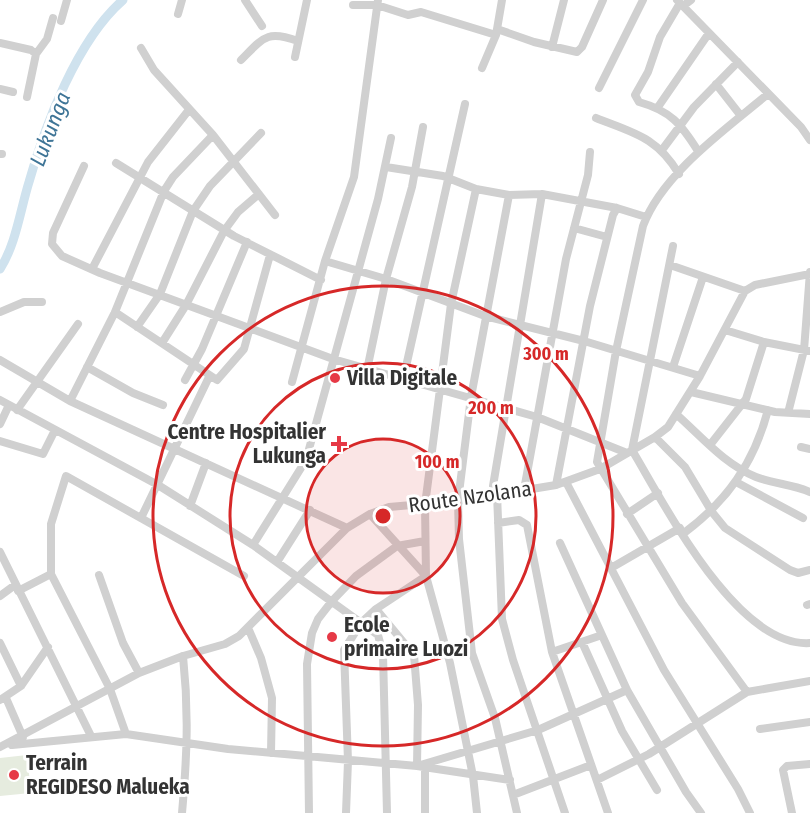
<svg xmlns="http://www.w3.org/2000/svg" width="810" height="813" font-family="'Fira Sans Condensed',sans-serif">
  <rect width="100%" height="100%" fill="#fff"/>
  <path fill="#e6ecdf" d="M27,755l4,38 -31,3v-38z"/>
  <g fill="none" stroke-linecap="round" stroke-linejoin="round">
    <path stroke="#cfe2ee" stroke-width="9" d="M0,269c16,-25 20,-58 29,-87 16,-57 48,-142 94,-182"/>
    <path stroke="#d0d0d0" stroke-width="8" d="M245,0l17,26
      M677,0l124,127 9,13
      M680,3l-20,34 -12,35 -13,23 4,7c32,9 42,22 59,49
      M353,5h24l31,10 13,-3 75,23
      M683,6l8,-6
      M178,14l4,-14
      M61,21l6,-21
      M497,29l37,13 43,10 5,-5 21,-47
      M0,43l31,7 5,4
      M552,47l12,-47
      M141,48l13,22 59,65 62,80
      M295,57l12,-57
      M241,60c23,-23 26,-30 57,-19
      M482,68l14,-33 6,-35
      M716,84l25,32
      M599,88l44,-88
      M0,89l13,3
      M27,97l9,-43 11,-15 6,-21
      M658,107l51,-74
      M596,118c38,15 61,19 83,56
      M662,150l32,-43 44,-45
      M0,154h2
      M116,163l118,73 87,44
      M84,166l-31,67 -1,11 10,12 38,17 233,86 204,58 90,36
      M386,167l57,9 33,13 33,6 33,-1 75,14 29,9
      M476,189l-25,115 -26,201 1,71 24,87 23,113 4,37
      M542,194l-49,292 4,8 5,125 11,41 52,153
      M509,195l-38,202 -13,104 1,38 13,114 23,65 22,95
      M574,228l33,9
      M673,246l-41,204c33,55 105,198 178,193
      M325,261l61,18 99,37 99,25 116,35
      M670,265l75,26
      M92,269l56,-107 40,-51
      M0,312l24,-10h18
      M115,312l102,68 27,-31 26,-94
      M137,327l23,-33 33,-83 17,-25 51,-53
      M725,330l39,12 46,9
      M162,343l24,-38 38,-74 14,-19 21,-18
      M0,360l70,41 277,127
      M87,367l46,26 30,12
      M673,367l30,-90
      M367,370l19,-91 26,-92 11,-60
      M185,380l17,-31 45,-107
      M403,380l62,-276
      M292,382l33,-121 29,-84 24,-177
      M691,392l84,20 35,2
      M0,400l158,85 95,60 125,90 5,19 4,159
      M70,401l45,-89 49,-121 9,-14 40,-42
      M17,410l61,-86
      M788,413l16,-63 6,-78
      M676,414c26,23 48,50 80,63 18,7 36,7 54,15
      M0,424l9,-19
      M655,437l30,30 27,45 13,16 65,42 8,3 12,-3
      M0,441l43,13 12,-24
      M710,445l36,-46 18,-57
      M801,447l9,2
      M566,482l98,188 74,119 12,24
      M736,482l67,36
      M556,485l34,-179 23,-91 4,-7
      M524,490l42,-231 22,-84 2,-23
      M190,506l16,-43
      M627,514l31,-21
      M141,518l68,-141
      M498,523l21,-3 8,5 25,127 56,161
      M684,533c43,-32 70,-70 84,-123
      M560,543l67,147 59,102 15,21
      M253,545l53,-85 72,-261 13,-61
      M0,552l91,184
      M277,562l33,-52
      M611,568l69,-40
      M51,574l59,115 16,45
      M99,575l24,68 16,30
      M18,591l33,-17v-50l15,-48 178,100
      M0,596l15,-11
      M807,605l3,-1
      M376,609l38,46 4,50 -1,61 93,14
      M249,630l12,28 11,40 -1,55
      M582,642l40,89 35,59
      M0,643l21,43
      M552,652l50,-17
      M747,692l-65,-89 -85,-141 19,-111 27,-125c19,-52 83,-97 125,-132
      M6,698l17,39
      M0,700l21,-14 27,-39
      M760,729l50,-7
      M12,745l114,-11 102,15 189,17 121,-36 89,-40
      M0,747l139,-74 44,-17 42,-12 14,-8 108,-108 23,-14 19,-7 69,-6 98,-16 44,-16 55,-32 13,-10 32,-51 45,-85 10,-6 55,-11
      M425,769v44
      M597,780l52,-26 98,-62 63,-11
      M513,795l78,-30
      M182,813c5,-56 7,-101 1,-157
      M309,813l-2,-149 5,-31 6,-14 14,-18 24,-25 41,-30 28,-5
      M346,813l2,-52 -4,-111 17,-27 15,-14 50,-33 -56,-62
      M792,813l-9,-43 4,-4 23,-2"/>
  </g>
  <circle cx="383" cy="516" r="77" fill="#d62828" fill-opacity=".12"/>
  <g fill="none" stroke="#d62828" stroke-width="3">
    <circle cx="383" cy="516" r="77"/>
    <circle cx="383" cy="516" r="153"/>
    <circle cx="383" cy="516" r="230"/>
  </g>
  <g fill="#e63946" stroke="#fff" stroke-width="2">
    <circle cx="335" cy="378" r="6"/>
    <path d="M336 435h6v6h6v6h-6v6h-6v-6h-6v-6h6z"/>
    <circle cx="332" cy="637" r="6"/>
    <circle cx="14" cy="775" r="6"/>
  </g>
  <g text-anchor="middle" dominant-baseline="central" stroke-width="6" stroke-linejoin="round" paint-order="stroke">
    <g font-size="21" font-weight="bold" fill="#333" stroke="#fff" text-anchor="start">
      <text x="347" y="378">Villa Digitale</text>
      <text x="326" y="432" text-anchor="end">Centre Hospitalier<tspan x="326" dy="24">Lukunga</tspan></text>
      <text x="344" y="625">Ecole<tspan x="344" dy="24">primaire Luozi</tspan></text>
      <text x="26" y="763">Terrain<tspan x="26" dy="24">REGIDESO Malueka</tspan></text>
    </g>
    <g font-size="21" fill="#333" stroke="#fff">
      <text transform="translate(470 497) rotate(-8)">Route Nzolana</text>
    </g>
    <g font-size="22" font-style="italic" fill="#3f7597" stroke="#fff">
      <text transform="translate(50 129) rotate(-69)">Lukunga</text>
    </g>
  </g>
  <circle cx="383" cy="516" r="9" fill="#d62828" stroke="#fff" stroke-width="3"/>
  <g font-size="18" text-anchor="middle" font-weight="bold" fill="#d62828" stroke="#fff" stroke-width="6" stroke-linejoin="round" paint-order="stroke">
    <text x="546" y="360">300 m</text>
    <text x="491" y="414">200 m</text>
    <text x="437" y="468">100 m</text>
  </g>
</svg>
